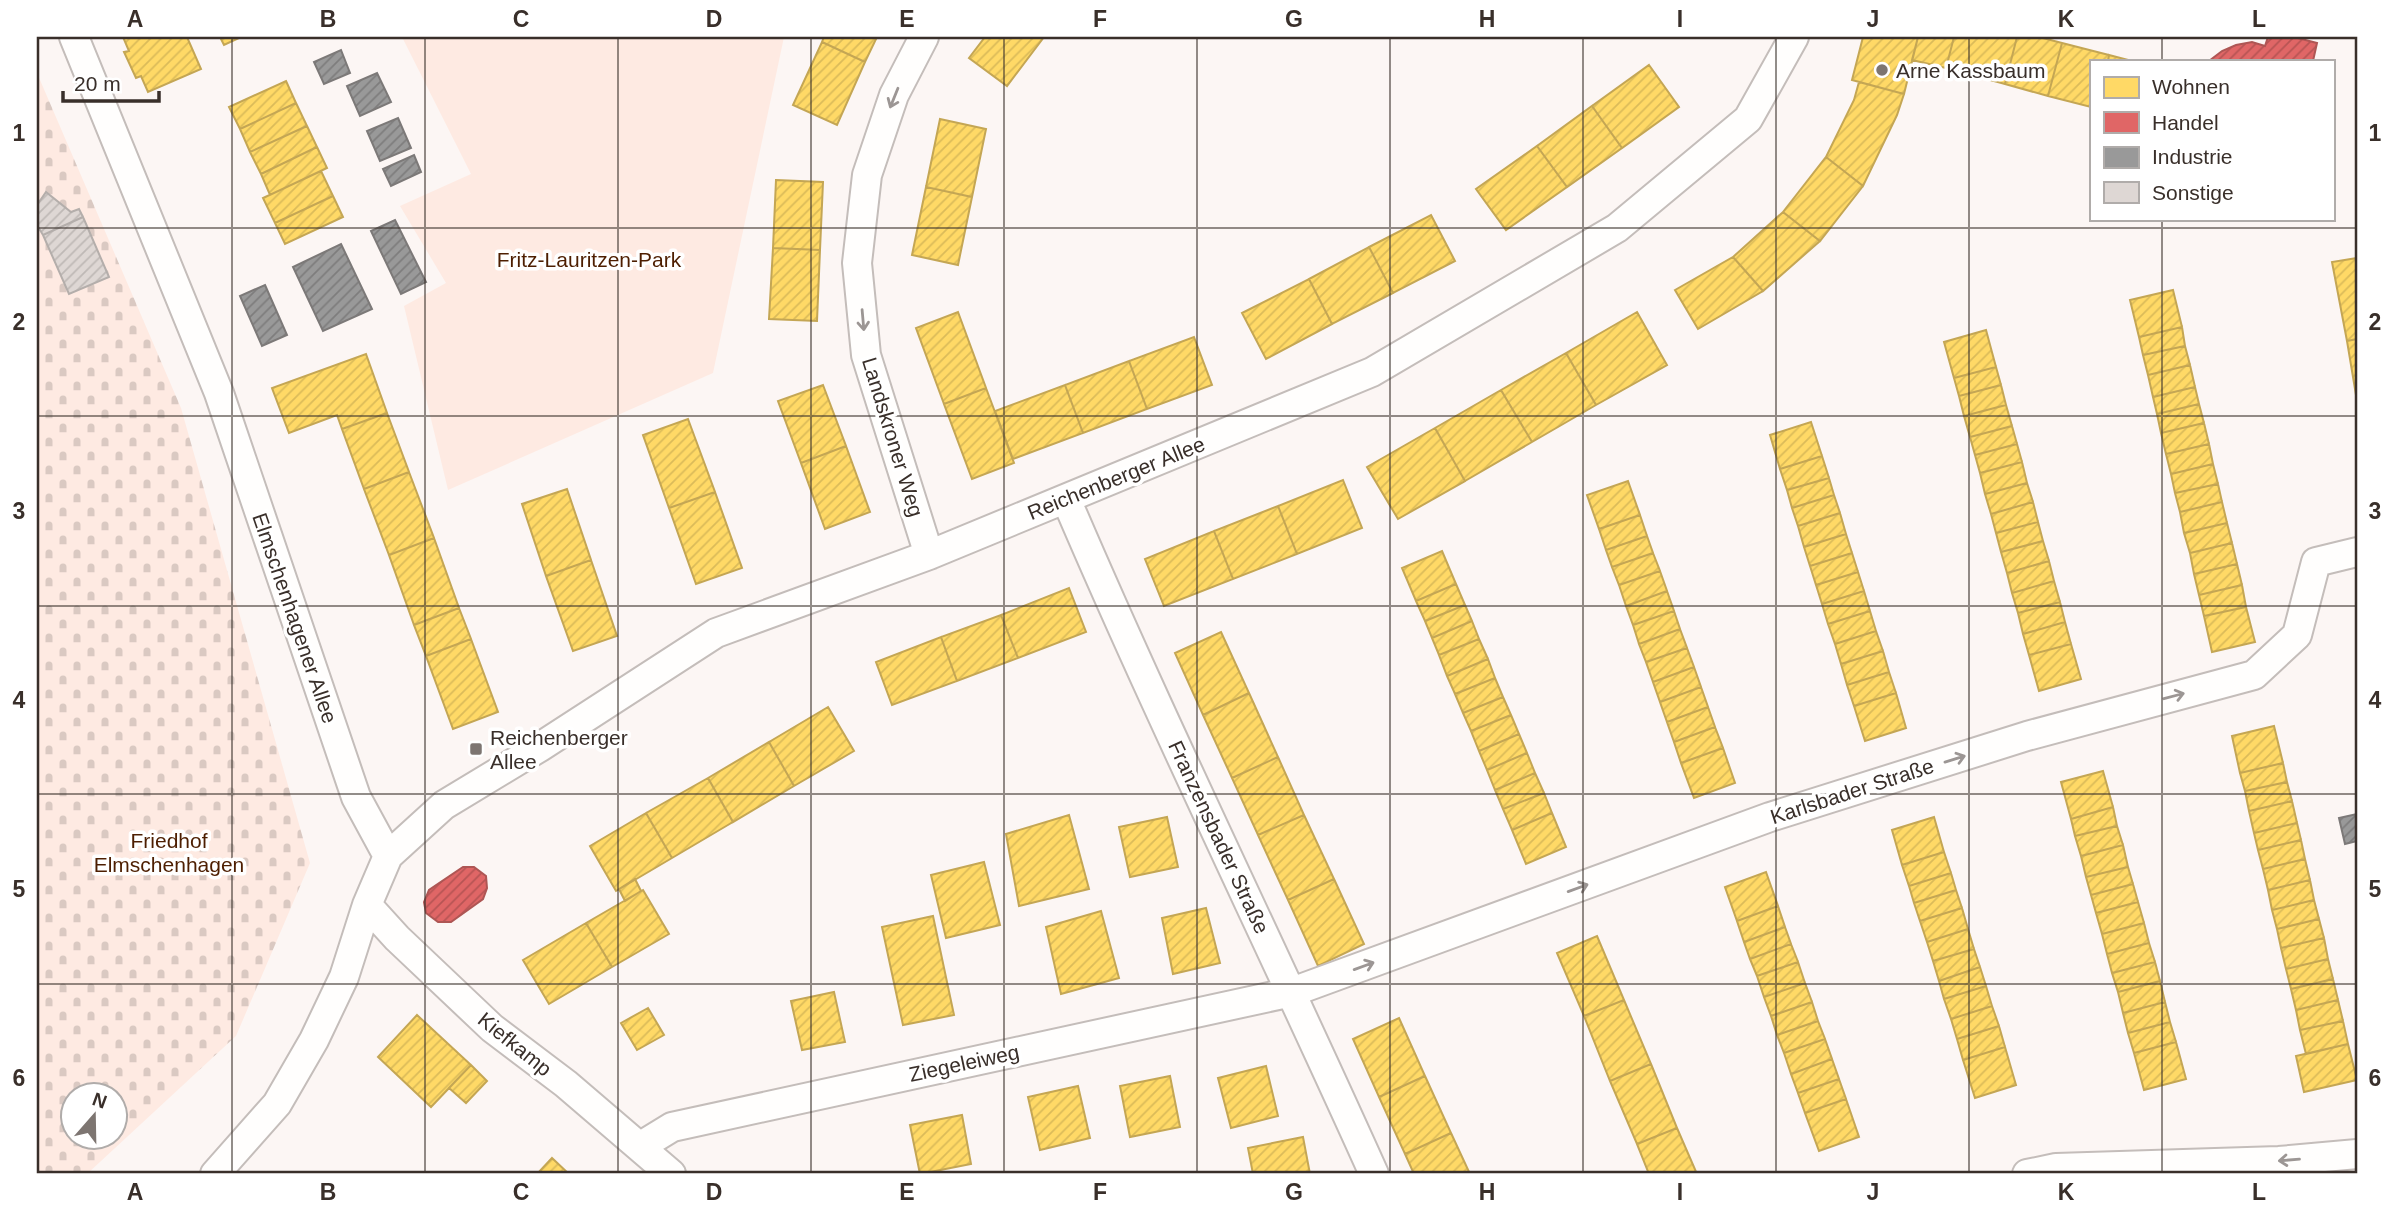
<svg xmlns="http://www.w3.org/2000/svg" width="2394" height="1211" font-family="Arial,sans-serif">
  <defs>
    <pattern id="cemetery-stones" width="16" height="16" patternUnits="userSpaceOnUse" patternTransform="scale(1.75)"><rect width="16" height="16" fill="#feeae2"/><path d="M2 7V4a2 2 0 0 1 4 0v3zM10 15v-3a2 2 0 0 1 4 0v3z" fill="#dac9c2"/></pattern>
    <pattern id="homes-hatch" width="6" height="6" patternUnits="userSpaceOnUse" patternTransform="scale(1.75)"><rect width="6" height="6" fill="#ffd966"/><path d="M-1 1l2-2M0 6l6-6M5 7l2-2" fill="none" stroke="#dbbb59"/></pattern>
    <pattern id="shops-hatch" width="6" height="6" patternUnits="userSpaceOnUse" patternTransform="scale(1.75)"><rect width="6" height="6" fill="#e06666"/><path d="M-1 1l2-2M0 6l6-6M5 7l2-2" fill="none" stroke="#b75454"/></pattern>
    <pattern id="industry-hatch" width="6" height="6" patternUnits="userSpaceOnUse" patternTransform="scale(1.75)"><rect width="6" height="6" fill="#999"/><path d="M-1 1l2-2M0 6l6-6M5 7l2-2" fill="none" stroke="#7e7d7d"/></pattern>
    <pattern id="building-hatch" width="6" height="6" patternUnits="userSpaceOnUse" patternTransform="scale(1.75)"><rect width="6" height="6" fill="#ded7d4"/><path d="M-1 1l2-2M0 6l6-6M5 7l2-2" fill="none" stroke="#bfb9b6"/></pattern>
  </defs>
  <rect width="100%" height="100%" fill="#fcf6f4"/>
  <path fill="url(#cemetery-stones)" fill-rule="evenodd" d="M37,73l144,335 129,455 -74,173 -149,138h-50zM74,1096h42v42h-42z"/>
  <path fill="#feeae2" d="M402,37h382l-71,336 -265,117 -44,-184 42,-23 -46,-77 71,-32z"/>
  <path fill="url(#homes-hatch)" stroke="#c4a654" stroke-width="2" d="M123,37h64l14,32 -53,23 -7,-16 -5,2 -12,-26 5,-1z
    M220,37h21l-17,8z
    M824,37h53l-12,25 -43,-20z
    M985,37h59l-37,49 -38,-28z
    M1863,37h55l-14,57 -52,-14z
    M1918,37h36l-8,31 -34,-8z
    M1954,37h63l-12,47 -59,-16z
    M2017,37h22l23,6 -14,53 -43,-12z
    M822,42l43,20 -28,63 -44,-20z
    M2062,43l47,12 -1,6h-17v46l-43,-11z
    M2109,55l23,6h-24z
    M1649,65l30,42 -57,41 -30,-42z
    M286,81l10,22 -56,26 -11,-22z
    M1859,82l45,12 -7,21 -34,71 -37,-29 28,-57z
    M296,103l11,23 -57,26 -10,-23z
    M1592,106l30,42 -55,39 -30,-41z
    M940,119l46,10 -14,68 -46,-10z
    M307,126l10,21 -56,27 -11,-22z
    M1537,146l30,41 -61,43 -30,-41z
    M317,147l10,21 -57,27 -9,-21z
    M1826,157l37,29 -43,55 -37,-29z
    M321,171l12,25 -58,27 -12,-25z
    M776,180l47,2 -3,68 -47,-2z
    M926,187l46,10 -14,68 -46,-10z
    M333,196l10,21 -58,27 -10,-21z
    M1783,212l37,29 -57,50 -30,-34z
    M1431,215l24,46 -62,32 -24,-46z
    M1369,247l24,46 -61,31 -23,-45z
    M773,248l47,2 -3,71 -48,-2z
    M1733,257l30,34 -65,38 -23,-39z
    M2357,258v81l-10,2 -15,-79z
    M1309,279l23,45 -66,35 -24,-46z
    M2173,290l9,37 -43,10 -9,-37z
    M958,312l28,76 -42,16 -28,-76z
    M1637,312l30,53 -71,40 -30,-52z
    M2182,327l3,19 -42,9 -4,-18z
    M1986,330l10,37 -42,11 -10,-36z
    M1194,337l18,48 -65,24 -18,-48z
    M2357,339v62l-10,-60z
    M2185,346l5,19 -42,10 -5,-20z
    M1566,353l30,52 -64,37 -31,-52z
    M366,354l21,59 -45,16 -5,-14 -48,18 -17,-45z
    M1129,361l18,48 -64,24 -18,-48z
    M2190,365l5,22 -42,10 -5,-22z
    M1996,367l5,18 -42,11 -5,-18z
    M823,385l23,61 -45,17 -23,-62z
    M1065,385l18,48 -70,26 -18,-48z
    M2001,385l5,20 -42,11 -5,-20z
    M2195,387l4,17 -42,10 -4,-17z
    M986,388l28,75 -42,16 -28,-75z
    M1501,390l31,52 -67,39 -30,-53z
    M2199,404l5,19 -43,10 -4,-19z
    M2006,405l6,21 -42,11 -6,-21z
    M387,413l22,59 -45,17 -22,-60z
    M688,419l27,73 -46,16 -26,-73z
    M1811,422l11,34 -42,13 -10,-34z
    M2204,423l5,21 -43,10 -5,-21z
    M2012,426l5,18 -42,11 -5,-18z
    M1435,428l30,53 -67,38 -31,-52z
    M2017,444l5,18 -42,11 -5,-18z
    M2209,444l4,20 -42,10 -5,-20z
    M846,446l24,66 -45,17 -24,-66z
    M1822,456l7,22 -42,12 -7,-21z
    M2022,462l5,21 -42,11 -5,-21z
    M2213,464l5,20 -43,9 -4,-19z
    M409,472l25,66 -45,17 -25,-66z
    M1829,478l5,17 -42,13 -5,-18z
    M1343,480l19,48 -65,26 -19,-48z
    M1628,481l12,34 -41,14 -12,-34z
    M2027,483l6,19 -42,12 -6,-20z
    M2218,484l4,18 -42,10 -5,-19z
    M567,489l24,71 -45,16 -24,-72z
    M715,492l27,76 -46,16 -27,-76z
    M1834,495l6,18 -42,13 -6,-18z
    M2033,502l5,20 -42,11 -5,-19z
    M2222,502l5,21 -43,10 -4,-21z
    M1278,506l19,48 -64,25 -19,-48z
    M1840,513l6,21 -42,13 -6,-21z
    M1640,515l7,21 -41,14 -7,-21z
    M2038,522l5,19 -42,11 -5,-19z
    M2227,523l5,20 -42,10 -6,-20z
    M1214,531l19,48 -69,27 -19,-47z
    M1846,534l6,19 -42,13 -6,-19z
    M1647,536l6,17 -41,14 -6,-17z
    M434,538l25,70 -45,17 -25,-70z
    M2043,541l6,20 -42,12 -6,-21z
    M2232,543l5,21 -43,10 -4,-21z
    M1442,551l14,33 -40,17 -14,-33z
    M1653,553l7,18 -41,14 -7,-18z
    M1852,553l6,19 -42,13 -6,-19z
    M591,560l26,76 -44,15 -27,-75z
    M2049,561l5,20 -42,12 -5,-20z
    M2237,564l5,21 -43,10 -5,-21z
    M1660,571l7,20 -41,15 -7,-21z
    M1858,572l6,19 -42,13 -6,-19z
    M2054,581l6,21 -42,11 -6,-20z
    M1456,584l9,21 -40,16 -9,-20z
    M2242,585l4,22 -42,9 -5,-21z
    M1069,588l17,44 -68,26 -17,-43z
    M1667,591l7,20 -41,14 -7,-19z
    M1864,591l6,20 -42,13 -6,-20z
    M2060,602l5,20 -42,12 -5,-21z
    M1465,605l7,16 -40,17 -7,-17z
    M2246,607l9,35 -43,10 -8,-36z
    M459,608l12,31 -45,17 -12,-31z
    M1674,611l6,18 -41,15 -6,-19z
    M1870,611l6,20 -41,13 -7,-20z
    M1001,615l17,43 -61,23 -16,-44z
    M1472,621l7,18 -40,16 -7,-17z
    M2065,622l6,22 -42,11 -6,-21z
    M1680,629l7,19 -41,14 -7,-18z
    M1876,631l7,20 -42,13 -6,-20z
    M1221,632l28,61 -46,22 -28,-62z
    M941,637l16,44 -65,24 -16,-43z
    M471,639l27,73 -45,17 -27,-73z
    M1479,639l9,20 -41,17 -8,-21z
    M2071,644l10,35 -42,12 -10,-36z
    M1687,648l7,19 -41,15 -7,-20z
    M1883,651l6,21 -42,13 -6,-21z
    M1488,659l7,19 -40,16 -8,-18z
    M1694,667l7,20 -41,15 -7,-20z
    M1889,672l7,21 -42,13 -7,-21z
    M1495,678l8,19 -40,16 -8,-19z
    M1701,687l7,20 -41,15 -7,-20z
    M1249,693l29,64 -46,21 -29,-63z
    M1896,693l10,35 -41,13 -11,-35z
    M1503,697l8,18 -40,16 -8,-18z
    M828,707l26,44 -60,35 -25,-44z
    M1708,707l7,20 -41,15 -7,-20z
    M1511,715l8,19 -40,17 -8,-20z
    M2274,726l9,37 -43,10 -8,-37z
    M1715,727l8,21 -42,15 -7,-21z
    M1519,734l8,19 -40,17 -8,-19z
    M769,742l25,44 -61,36 -25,-44z
    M1723,748l12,35 -41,15 -13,-35z
    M1527,753l8,20 -40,17 -8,-20z
    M1278,757l26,58 -46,20 -26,-57z
    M2283,763l4,19 -42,9 -5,-18z
    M2103,771l10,36 -42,12 -10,-37z
    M1535,773l9,20 -41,16 -8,-19z
    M708,778l25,44 -61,36 -26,-45z
    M2287,782l5,19 -43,10 -4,-20z
    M1544,793l8,20 -40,17 -9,-21z
    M2292,801l5,22 -43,10 -5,-22z
    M2113,807l4,19 -42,10 -4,-17z
    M646,813l26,45 -56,33 -26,-45z
    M1552,813l14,34 -40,17 -14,-34z
    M1069,815l20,74 -70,17 -13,-72z
    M1304,815l30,64 -46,21 -30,-65z
    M1167,817l11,50 -48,10 -11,-50z
    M1934,817l10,35 -42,13 -10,-35z
    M2297,823l4,17 -43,10 -4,-17z
    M2117,826l6,19 -42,11 -6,-20z
    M2301,840l4,19 -42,10 -5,-19z
    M2123,845l5,22 -42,10 -5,-21z
    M1944,852l7,21 -42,13 -7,-21z
    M2305,859l5,21 -42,10 -5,-21z
    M984,862l16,63 -54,13 -15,-63z
    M2128,867l5,17 -42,11 -5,-18z
    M1766,872l12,34 -41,15 -12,-34z
    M1951,873l5,17 -42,13 -5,-17z
    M635,879l6,12 -16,10 -6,-12z
    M1334,879l30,65 -46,22 -30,-66z
    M2310,880l4,20 -42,10 -4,-20z
    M2133,884l5,18 -42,11 -5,-18z
    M643,890l26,44 -57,33 -26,-44z
    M1956,890l6,18 -42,13 -6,-18z
    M2314,900l5,19 -42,10 -5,-19z
    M2138,902l6,21 -42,11 -6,-21z
    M1778,906l7,21 -41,15 -7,-21z
    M1206,908l14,55 -47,11 -11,-56z
    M1962,908l6,21 -41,13 -7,-21z
    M1101,911l18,67 -58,16 -15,-67z
    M933,916l21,99 -51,10 -21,-98z
    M2319,919l5,19 -43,10 -4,-19z
    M586,923l26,44 -63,37 -26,-44z
    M2144,923l5,20 -42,11 -5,-20z
    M1785,927l6,17 -41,15 -6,-17z
    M1968,929l6,20 -41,12 -6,-19z
    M1597,936l27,64 -40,16 -27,-63z
    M2324,938l4,21 -42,10 -5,-21z
    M2149,943l6,19 -43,11 -5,-19z
    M1791,944l7,18 -41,14 -7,-17z
    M1974,949l6,18 -41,14 -6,-20z
    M2328,959l5,20 -42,10 -5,-20z
    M1798,962l7,21 -41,14 -7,-21z
    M2155,962l5,19 -42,11 -6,-19z
    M1980,967l6,19 -42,13 -5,-18z
    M2333,979l5,21 -42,10 -5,-21z
    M2160,981l5,21 -42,11 -5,-21z
    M1805,983l7,19 -41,14 -7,-19z
    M1986,986l6,20 -41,13 -7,-20z
    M834,992l11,50 -43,8 -11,-49z
    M1624,1000l27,64 -41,17 -26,-65z
    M2338,1000l5,21 -43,9 -4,-20z
    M1812,1002l6,19 -41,14 -6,-19z
    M2165,1002l5,20 -42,11 -5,-20z
    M1992,1006l7,20 -42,13 -6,-20z
    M648,1008l16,27 -27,15 -16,-27z
    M417,1015l54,50 -40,42 -53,-50z
    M1399,1018l26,58 -46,21 -26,-58z
    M1818,1021l7,18 -41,14 -7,-18z
    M2343,1021l5,23 -42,10 -6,-24z
    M2170,1022l6,20 -42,11 -6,-20z
    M1999,1026l6,21 -42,13 -6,-21z
    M1825,1039l7,20 -41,15 -7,-21z
    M2176,1042l10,37 -42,11 -10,-37z
    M2348,1044l9,36 -53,12 -8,-36z
    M2005,1047l11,38 -41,13 -12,-38z
    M1832,1059l7,20 -41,14 -7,-19z
    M1651,1064l26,64 -40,16 -27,-63z
    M471,1065l16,16 -21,22 -17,-15z
    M1266,1066l12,50 -47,12 -13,-50z
    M1170,1076l10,51 -50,10 -10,-51z
    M1425,1076l26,57 -46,21 -26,-57z
    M1839,1079l7,20 -41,14 -7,-20z
    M1078,1086l12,52 -50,12 -12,-53z
    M1846,1099l13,38 -40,14 -14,-38z
    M962,1115l9,49 -51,10 -10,-49z
    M1677,1128l20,46h-48l-12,-30z
    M1451,1133l19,41h-56l-9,-20z
    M1303,1137l7,37h-57l-5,-26z
    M552,1158l17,16h-32z"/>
  <path fill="url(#shops-hatch)" stroke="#ae5654" stroke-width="2" d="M2268,37h26l23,6 -4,18h-104l13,-10 14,-6 16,-3 13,4z
    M463,867h11l12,9 1,12 -4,11 -32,23h-13l-12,-9 -2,-11 5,-12z"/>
  <path fill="url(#industry-hatch)" stroke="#7c7978" stroke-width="2" d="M341,50l9,23 -26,11 -10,-22z
    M377,73l14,29 -31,14 -13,-30z
    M398,118l13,30 -31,13 -13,-30z
    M414,155l7,17 -30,14 -8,-17z
    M395,220l31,62 -25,12 -30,-63z
    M341,244l31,65 -49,22 -30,-64z
    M265,285l22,50 -25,11 -22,-50z
    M2357,814v27l-12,3 -6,-26z"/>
  <path fill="url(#building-hatch)" stroke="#b4aeab" stroke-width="2" d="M46,192l25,20 8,-3 4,8 -40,18 -6,-10v-20z
    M83,217l26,60 -40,17 -26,-59z"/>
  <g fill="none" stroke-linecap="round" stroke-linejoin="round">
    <defs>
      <path id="street" d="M74,37l145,356 137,404 32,59
        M924,37l-30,58 -27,80 -10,88 9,92 63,200
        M1066,499c97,227 207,450 308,675
        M367,905l30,33 95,90 74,56 105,90
        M641,1146l31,-19 620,-135 478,-175 257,-81 227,-61 43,-40 19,-73 41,-10
        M215,1174l62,-70 37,-64 30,-63 23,-72 21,-49 56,-51 96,-58 176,-114 213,-78 443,-183 245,-144 131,-109 46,-82
        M2027,1174l29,-6 223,-7 78,-7"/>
    </defs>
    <use href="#street" stroke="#c4bdba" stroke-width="32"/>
    <use href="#street" stroke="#fffefd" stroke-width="28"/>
  </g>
  <defs><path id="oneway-shaft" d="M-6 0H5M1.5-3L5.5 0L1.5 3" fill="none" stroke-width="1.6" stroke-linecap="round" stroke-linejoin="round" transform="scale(1.75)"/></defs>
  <g stroke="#9c9694">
    <use href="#oneway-shaft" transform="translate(894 98) rotate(112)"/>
    <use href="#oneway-shaft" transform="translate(863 320) rotate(85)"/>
    <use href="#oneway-shaft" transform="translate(2174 696) rotate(-15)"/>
    <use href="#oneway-shaft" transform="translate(1955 759) rotate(-17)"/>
    <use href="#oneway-shaft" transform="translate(1578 888) rotate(-20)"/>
    <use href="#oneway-shaft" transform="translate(1364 966) rotate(-20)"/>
    <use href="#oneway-shaft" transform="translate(2289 1160) rotate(175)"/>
  </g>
  <path fill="none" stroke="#392f2a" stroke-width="2" stroke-opacity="0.55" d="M232,37v1137M425,37v1137M618,37v1137M811,37v1137M1004,37v1137M1197,37v1137M1390,37v1137M1583,37v1137M1776,37v1137M1969,37v1137M2162,37v24M2162,219v955M37,228h2320M37,416h2320M37,606h2320M37,794h2320M37,984h2320"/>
  <g fill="#7d7571" stroke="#fff" stroke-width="2.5">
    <circle cx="1882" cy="70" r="7"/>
    <rect x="469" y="742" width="14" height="14" rx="3.5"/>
  </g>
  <g text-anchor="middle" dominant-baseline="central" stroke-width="7" stroke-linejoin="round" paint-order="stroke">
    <g font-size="21" fill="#392f2a" stroke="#fff" text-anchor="start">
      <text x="1896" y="70">Arne Kassbaum</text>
      <text x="490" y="737">Reichenberger<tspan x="490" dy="24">Allee</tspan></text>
    </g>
    <g font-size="21" fill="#4d1e01" stroke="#fff">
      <text x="589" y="259">Fritz-Lauritzen-Park</text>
      <text x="169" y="840">Friedhof<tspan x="169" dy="24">Elmschenhagen</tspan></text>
    </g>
    <g font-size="21" fill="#392f2a" stroke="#fff">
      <text transform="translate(893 437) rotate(73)">Landskroner Weg</text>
      <text transform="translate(1116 478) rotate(-22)">Reichenberger Allee</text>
      <text transform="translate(295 618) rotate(71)">Elmschenhagener Allee</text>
      <text transform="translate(1852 791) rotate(-18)">Karlsbader Straße</text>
      <text transform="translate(1219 837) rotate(65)">Franzensbader Straße</text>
      <text transform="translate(515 1044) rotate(39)">Kiefkamp</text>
      <text transform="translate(964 1063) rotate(-12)">Ziegeleiweg</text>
    </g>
  </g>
  <rect width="2394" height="1211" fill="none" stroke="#ffffff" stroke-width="77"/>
  <rect x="2090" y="60" width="245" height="161" fill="#ffffff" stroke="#b0acaa" stroke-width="2"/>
  <rect x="2104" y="77" width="35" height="21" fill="#ffd966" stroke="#b0acaa" stroke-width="2"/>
  <text x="2152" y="94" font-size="21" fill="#392f2a">Wohnen</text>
  <rect x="2104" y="112" width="35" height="21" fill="#e06666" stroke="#b0acaa" stroke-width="2"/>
  <text x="2152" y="130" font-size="21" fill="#392f2a">Handel</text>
  <rect x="2104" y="147" width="35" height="21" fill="#999999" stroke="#b0acaa" stroke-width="2"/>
  <text x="2152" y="164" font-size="21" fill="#392f2a">Industrie</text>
  <rect x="2104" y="182" width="35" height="21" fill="#ded7d4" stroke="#b0acaa" stroke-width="2"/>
  <text x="2152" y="200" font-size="21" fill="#392f2a">Sonstige</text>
  <g transform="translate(94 1116) rotate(20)"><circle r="33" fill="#ffffff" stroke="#b0acaa" stroke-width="2"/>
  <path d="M0-5L12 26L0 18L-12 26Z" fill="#7d7571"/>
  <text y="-10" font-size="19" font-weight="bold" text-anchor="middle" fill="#392f2a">N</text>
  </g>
  <path d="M63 91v10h96v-10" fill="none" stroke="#392f2a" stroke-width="3.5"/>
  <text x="74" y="91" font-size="21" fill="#392f2a" stroke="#ffffff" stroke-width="5" paint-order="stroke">20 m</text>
  <rect x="38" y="38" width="2318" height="1134" fill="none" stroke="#392f2a" stroke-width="2.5"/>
  <g font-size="23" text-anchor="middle" font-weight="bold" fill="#392f2a">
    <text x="135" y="27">A</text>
    <text x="328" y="27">B</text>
    <text x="521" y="27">C</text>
    <text x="714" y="27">D</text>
    <text x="907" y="27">E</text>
    <text x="1100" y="27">F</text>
    <text x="1294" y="27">G</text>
    <text x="1487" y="27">H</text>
    <text x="1680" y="27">I</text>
    <text x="1873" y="27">J</text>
    <text x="2066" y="27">K</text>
    <text x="2259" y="27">L</text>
    <text x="19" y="141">1</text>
    <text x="2375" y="141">1</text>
    <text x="19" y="330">2</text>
    <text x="2375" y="330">2</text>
    <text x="19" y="519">3</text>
    <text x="2375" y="519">3</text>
    <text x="19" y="708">4</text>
    <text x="2375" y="708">4</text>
    <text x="19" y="897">5</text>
    <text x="2375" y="897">5</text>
    <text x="19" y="1086">6</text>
    <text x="2375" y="1086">6</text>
    <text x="135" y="1200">A</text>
    <text x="328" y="1200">B</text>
    <text x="521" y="1200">C</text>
    <text x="714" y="1200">D</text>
    <text x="907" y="1200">E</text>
    <text x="1100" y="1200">F</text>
    <text x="1294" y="1200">G</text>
    <text x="1487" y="1200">H</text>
    <text x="1680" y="1200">I</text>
    <text x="1873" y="1200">J</text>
    <text x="2066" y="1200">K</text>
    <text x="2259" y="1200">L</text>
  </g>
</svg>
